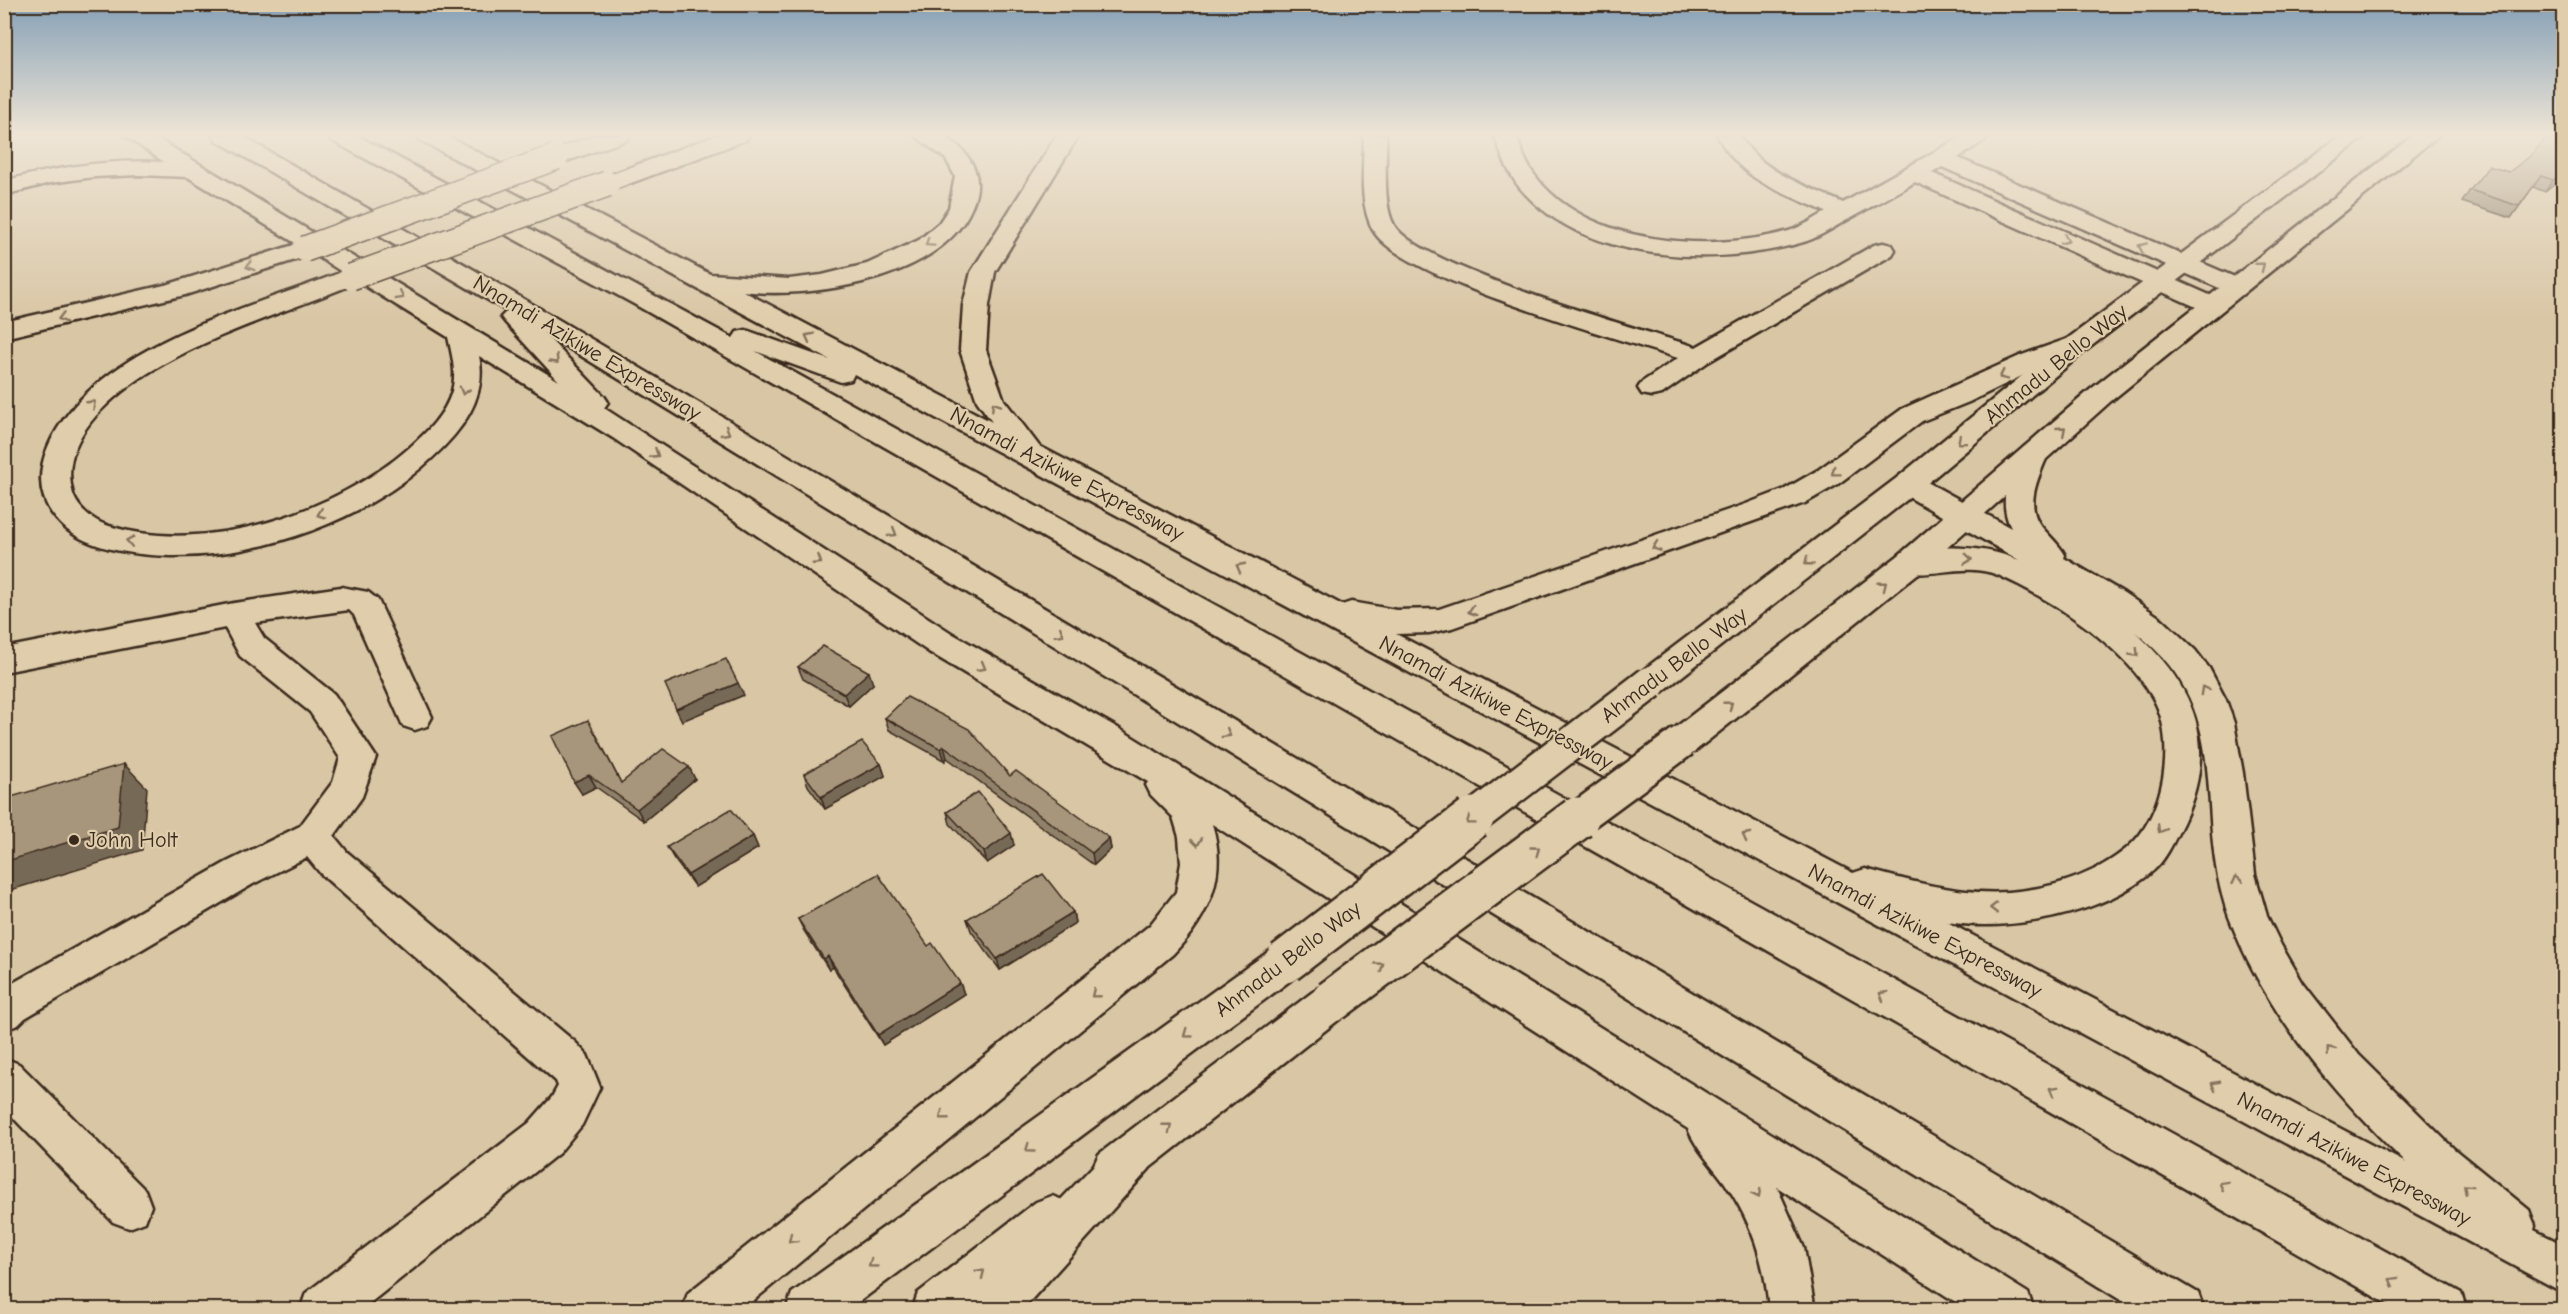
<svg xmlns="http://www.w3.org/2000/svg" width="2568" height="1314" font-family="'Comic Neue',sans-serif">
  <rect width="100%" height="100%" fill="#d9c6a5"/>
  <filter id="ink" filterUnits="userSpaceOnUse"><feTurbulence type="fractalNoise" baseFrequency=".0167" numOctaves="2"/><feDisplacementMap in="SourceGraphic" scale="12" xChannelSelector="R" yChannelSelector="G"/><feConvolveMatrix kernelMatrix="1 2 1 2 8 2 1 2 1" color-interpolation-filters="sRGB"/></filter>
  <g filter="url(#ink)">
    <g fill="none" stroke-linecap="round" stroke-linejoin="round">
      <defs>
        <path id="minor" d="M1364,135h22c1,25 -4,69 8,90 24,42 249,105 302,122l178,-102 9,-2 9,2 3,5 -3,5 -184,107 -46,32 -10,2 -10,-2 -4,-6 4,-6 36,-24c-58,-19 -280,-80 -305,-128 -15,-27 -9,-65 -9,-95z
          M1494,135h22c5,14 10,30 20,42 52,69 176,76 253,54 13,-4 25,-12 37,-19 -47,-22 -83,-29 -109,-77h22c22,38 67,50 104,68l122,-68h27l-34,23 286,123 4,5 -4,5 -9,3 -9,-3 -284,-124 -10,6 289,127 4,5 -4,5 -9,3 -9,-3 -288,-128c-22,13 -45,25 -68,38 -13,7 -26,16 -40,21 -88,27 -223,23 -287,-53 -12,-15 -19,-34 -26,-53z
          M341,587l27,5 10,8 54,117 -5,9 -12,4 -12,-4 -49,-111 -5,-5 -94,13 9,15 70,56 42,63 -14,40 -28,39 13,16 228,190 12,13 13,32 -18,38 -23,28 -198,157h-61l6,-17 223,-170 23,-26 6,-11 -2,-5 -235,-207 -14,-17 -54,27 -228,134 -7,7 -14,5v-42l223,-126 73,-36 33,-44 7,-24 -30,-46 -70,-56 -15,-28 -221,44v-24l230,-45z
          M4,1058l15,6 126,126 6,16 -6,16 -16,6 -16,-6 -109,-114z"/>
        <path id="major" d="M2341,135h26l-282,216 -167,140 -256,201 -12,4 -12,-4 -5,-9 5,-9 260,-197 169,-138z
          M2414,135h25l-328,266 -190,170 -226,180 -12,4 -12,-4 -5,-10 5,-10 228,-176 192,-166z
          M1285,945l14,5 6,12 -6,12 -451,336h-62l6,-17 479,-343z
          M1332,983l14,5 6,13 -6,13 -217,170 -15,7 -15,-7 -7,-15 7,-15 219,-166z
          M1052,1196l16,6 6,16 -6,16 -95,76h-61l6,-17 118,-91z"/>
        <path id="highway" d="M124,135h27l408,246 -54,-59 -4,-5 6,-6 -291,-171 -3,-5h27l255,147 1703,1011 6,17h-67l-1593,-977 60,63 4,6 -4,6 349,226 165,94 910,565 6,17h-66l-191,-123 27,61 11,62h-46c-4,-48 -17,-88 -44,-127 -13,-18 -29,-34 -37,-54l-476,-305c16,51 -3,92 -39,130l-431,356h-60l6,-17 462,-368 26,-33 5,-29 -2,-26 -6,-20 -22,-22 -5,-10 2,-3 -219,-130 -316,-214 -134,-82c9,42 -18,76 -48,103 -67,62 -169,98 -260,97 -34,-1 -84,-6 -109,-31 -49,-47 -2,-112 40,-145 68,-54 160,-77 240,-108l-28,-18 -129,41 -181,43v-16l165,-38 128,-40 -109,-67 -49,-2 -45,2 -44,6 -46,12v-14c53,-14 105,-22 160,-19zM359,282l89,55c4,18 9,36 4,54 -7,24 -25,41 -43,57 -73,64 -204,108 -300,78 -16,-5 -34,-19 -37,-36 -12,-51 37,-92 76,-117 65,-40 141,-62 211,-91z
          M328,135h28l377,203 4,-6 9,-2 84,30 -410,-220 -3,-5h28l265,139 79,5 33,-4 45,-11 52,-24 20,-17 10,-15 6,-32 -9,-17 -32,-24h29c21,13 39,33 33,59 -19,84 -162,106 -233,97l249,131 -15,-21 -17,-51 3,-45 8,-33 86,-137h22l-84,137 -6,33 -3,45 18,50 35,46 303,159 9,-3 45,8 43,-1 307,-105 39,-15 33,-19 84,-61 120,-54 45,-16 9,-2 9,2 4,6 -4,6 -45,16 -71,35 -47,19 -84,63 -33,19 -353,125 -23,5 -33,1 457,239 12,-4c47,13 94,26 143,23 42,-3 85,-16 118,-43 39,-31 51,-109 27,-151 -29,-52 -101,-99 -155,-123 -34,-14 -68,5 -99,-4l-5,-8 5,-8c39,-11 82,-10 120,5l-121,-69 -5,-7 5,-7 10,-3 10,3 93,51c-14,-27 -2,-57 13,-81l10,-2 10,2 4,7c-9,22 -24,50 -7,72 8,10 18,18 24,29l-1,3 60,35 38,26 33,31 14,18 17,32 8,23 9,50 12,101 12,42 14,29 22,38 56,72 95,94 75,61 6,16 -1,4 30,15v48l-1710,-919 -3,6 -10,2 -86,-31 1706,942 6,17h-69l-1764,-1006 -303,-164zM2135,632c105,81 55,179 94,285 36,96 104,175 177,246l-459,-241c63,11 159,-8 207,-52 13,-12 21,-31 29,-47 36,-77 13,-136 -48,-191z
          M597,135h33l-3,5 -63,22h-16l-3,-5 3,-5z
          M717,135h32l-3,5 -131,49h-16l-4,-5 4,-5z
          M1134,1133l15,6 7,15 -7,15 -127,141h-53l6,-17 29,-34 115,-120z"/>
      </defs>
      <use href="#minor" stroke="#3b2a1e" stroke-width="5"/>
      <use href="#major" stroke="#3b2a1e" stroke-width="5"/>
      <use href="#highway" stroke="#3b2a1e" stroke-width="5"/>
      <use href="#minor" fill="#e0cdab" fill-rule="evenodd"/>
      <use href="#major" fill="#e0cdab" fill-rule="evenodd"/>
      <use href="#highway" fill="#e0cdab" fill-rule="evenodd"/>
      <defs>
        <path id="major-bridge-far1" d="M1471,820l179,-137
          M1576,820l107,-79"/>
        <path id="major-bridge" d="M1285,962l188,-144
          M1332,1001l246,-183"/>
        <path id="highway-bridge" d="M305,249l251,-92
          M351,277l256,-93"/>
      </defs>
      <use href="#major-bridge-far1" stroke="#3b2a1e" stroke-width="37" stroke-linecap="butt"/>
      <use href="#major-bridge" stroke="#3b2a1e" stroke-width="46" stroke-linecap="butt"/>
      <use href="#highway-bridge" stroke="#3b2a1e" stroke-width="28" stroke-linecap="butt"/>
      <use href="#major-bridge-far1" stroke="#e0cdab" stroke-width="32"/>
      <use href="#major-bridge" stroke="#e0cdab" stroke-width="41"/>
      <use href="#highway-bridge" stroke="#e0cdab" stroke-width="25"/>
    </g>
    <path fill="#90816b" stroke="#3b2a1e" stroke-width="1.5" d="M2564,135v42l-19,15 -12,-5 -22,31 -49,-16 8,-12 39,-18z
      M798,667l75,17 -24,22 -46,-27z
      M885,718l125,58 99,62 2,11 -17,16 -147,-107 -2,3 -56,-31z
      M595,732l26,51 68,-16 6,12 -51,42 -48,-34 -14,7z
      M881,764l4,12 -60,33 -17,-23 -4,-12z
      M947,812l67,33 -27,18 -37,-39z
      M753,836l5,12 -63,39 -21,-28 -7,-12z
      M1073,912l2,11 -75,47 -29,-39 -4,-12z
      M798,919l130,27 32,37 4,11 -81,51 -50,-78 -4,3 -25,-39z"/>
    <path fill="#766957" stroke="#3b2a1e" stroke-width="1.5" d="M2564,172v5l-19,15 8,-12z
      M869,672l4,12 -24,22 -5,-12z
      M738,683l6,12 -62,26 -6,-12z
      M944,746l3,12 -2,3 -4,-12z
      M124,764l23,24 -5,62 -138,42v-30z
      M881,764l4,12 -60,33 -4,-12z
      M689,767l6,12 -51,42 -7,-12z
      M589,775l7,12 -14,7 -8,-12z
      M1011,833l3,12 -27,18 -3,-11z
      M753,836l5,12 -63,39 -7,-12z
      M1109,838l2,11 -17,16 -2,-12z
      M1073,912l2,11 -75,47 -3,-11z
      M828,956l5,11 -4,3 -5,-11z
      M960,983l4,11 -81,51 -5,-10z"/>
    <path fill="#a8967c" stroke="#3b2a1e" stroke-width="1.5" d="M2549,135h15v37l-11,8 -12,-4 -22,30 -49,-16 19,-24 20,6 20,-15z
      M823,646l46,26 -25,22 -46,-27z
      M726,659l12,24 -62,26 -11,-25z
      M907,697l62,32 41,47 6,-5 93,67 -17,15 -148,-107 -3,3 -56,-31z
      M588,720l33,63 42,-34 26,18 -52,42 -48,-34 -15,7 -22,-46z
      M862,742l19,22 -60,33 -17,-23z
      M124,764l-6,63 -114,35v-63z
      M978,792l33,41 -27,19 -37,-40z
      M731,809l22,27 -65,39 -21,-28z
      M878,874l50,72 4,-3 28,40 -82,52 -50,-79 -4,3 -26,-40z
      M1043,874l30,38 -76,47 -30,-40z"/>
    <defs><path id="oneway-chevron" d="M-2-3.5L2.5 0L-2 3.5" fill="none" stroke-width="1.6" stroke-linecap="round" stroke-linejoin="round" transform="scale(1.5)"/></defs>
    <g stroke="#85735d">
      <use href="#oneway-chevron" transform="translate(2065 240) rotate(24)"/>
      <use href="#oneway-chevron" transform="translate(929 243) rotate(145)"/>
      <use href="#oneway-chevron" transform="translate(2142 247) rotate(-156)"/>
      <use href="#oneway-chevron" transform="translate(250 266) rotate(162)"/>
      <use href="#oneway-chevron" transform="translate(2261 266) rotate(-38)"/>
      <use href="#oneway-chevron" transform="translate(400 296) rotate(31)"/>
      <use href="#oneway-chevron" transform="translate(62 318) rotate(166)"/>
      <use href="#oneway-chevron" transform="translate(809 337) rotate(-152)"/>
      <use href="#oneway-chevron" transform="translate(555 360) rotate(47)"/>
      <use href="#oneway-chevron" transform="translate(2003 376) rotate(154)"/>
      <use href="#oneway-chevron" transform="translate(464 391) rotate(106)"/>
      <use href="#oneway-chevron" transform="translate(92 404) rotate(-43)"/>
      <use href="#oneway-chevron" transform="translate(995 406) rotate(-123)"/>
      <use href="#oneway-chevron" transform="translate(2062 430) rotate(-41)"/>
      <use href="#oneway-chevron" transform="translate(726 432) rotate(31)"/>
      <use href="#oneway-chevron" transform="translate(1961 441) rotate(140)"/>
      <use href="#oneway-chevron" transform="translate(655 454) rotate(33)"/>
      <use href="#oneway-chevron" transform="translate(1835 472) rotate(143)"/>
      <use href="#oneway-chevron" transform="translate(321 514) rotate(158)"/>
      <use href="#oneway-chevron" transform="translate(893 533) rotate(31)"/>
      <use href="#oneway-chevron" transform="translate(130 541) rotate(-169)"/>
      <use href="#oneway-chevron" transform="translate(1656 547) rotate(161)"/>
      <use href="#oneway-chevron" transform="translate(1968 559) rotate(6)"/>
      <use href="#oneway-chevron" transform="translate(818 561) rotate(33)"/>
      <use href="#oneway-chevron" transform="translate(1808 562) rotate(142)"/>
      <use href="#oneway-chevron" transform="translate(1240 567) rotate(-152)"/>
      <use href="#oneway-chevron" transform="translate(1883 585) rotate(-38)"/>
      <use href="#oneway-chevron" transform="translate(1472 611) rotate(162)"/>
      <use href="#oneway-chevron" transform="translate(1060 633) rotate(31)"/>
      <use href="#oneway-chevron" transform="translate(2135 653) rotate(46)"/>
      <use href="#oneway-chevron" transform="translate(982 667) rotate(30)"/>
      <use href="#oneway-chevron" transform="translate(2204 690) rotate(-119)"/>
      <use href="#oneway-chevron" transform="translate(1729 705) rotate(-38)"/>
      <use href="#oneway-chevron" transform="translate(1227 734) rotate(31)"/>
      <use href="#oneway-chevron" transform="translate(1470 821) rotate(143)"/>
      <use href="#oneway-chevron" transform="translate(2161 829) rotate(120)"/>
      <use href="#oneway-chevron" transform="translate(1746 836) rotate(-152)"/>
      <use href="#oneway-chevron" transform="translate(1197 842) rotate(82)"/>
      <use href="#oneway-chevron" transform="translate(1536 850) rotate(-36)"/>
      <use href="#oneway-chevron" transform="translate(2237 880) rotate(-102)"/>
      <use href="#oneway-chevron" transform="translate(1994 908) rotate(180)"/>
      <use href="#oneway-chevron" transform="translate(1380 966) rotate(-36)"/>
      <use href="#oneway-chevron" transform="translate(1095 994) rotate(141)"/>
      <use href="#oneway-chevron" transform="translate(1883 995) rotate(-151)"/>
      <use href="#oneway-chevron" transform="translate(1187 1034) rotate(144)"/>
      <use href="#oneway-chevron" transform="translate(2330 1050) rotate(-129)"/>
      <use href="#oneway-chevron" transform="translate(2215 1085) rotate(-152)"/>
      <use href="#oneway-chevron" transform="translate(2053 1090) rotate(-151)"/>
      <use href="#oneway-chevron" transform="translate(943 1116) rotate(141)"/>
      <use href="#oneway-chevron" transform="translate(1168 1127) rotate(-38)"/>
      <use href="#oneway-chevron" transform="translate(1029 1149) rotate(144)"/>
      <use href="#oneway-chevron" transform="translate(2223 1185) rotate(-151)"/>
      <use href="#oneway-chevron" transform="translate(2467 1188) rotate(-138)"/>
      <use href="#oneway-chevron" transform="translate(1757 1194) rotate(63)"/>
      <use href="#oneway-chevron" transform="translate(792 1239) rotate(141)"/>
      <use href="#oneway-chevron" transform="translate(872 1264) rotate(144)"/>
      <use href="#oneway-chevron" transform="translate(981 1273) rotate(-38)"/>
      <use href="#oneway-chevron" transform="translate(2393 1281) rotate(-151)"/>
    </g>
  </g>
  <linearGradient id="sky" x2="0" y2="1"><stop stop-color="#86a0b6"/><stop offset="0.42" stop-color="#eee5d6"/><stop offset="1" stop-color="#eee5d6" stop-opacity="0"/></linearGradient>
  <rect width="2568" height="319" fill="url(#sky)"/>
  <circle fill="#3b2a1e" stroke="#e0cdab" stroke-width="2" cx="74" cy="840" r="6"/>
  <g text-anchor="middle" dominant-baseline="central" stroke-width="4.5" stroke-linejoin="round" paint-order="stroke">
    <g font-size="22" fill="#3b2a1e" stroke="#e0cdab">
      <text transform="translate(587 348) rotate(31)">Nnamdi Azikiwe Expressway</text>
      <text transform="translate(2056 364) rotate(-39)">Ahmadu Bello Way</text>
      <text transform="translate(1067 474) rotate(28)">Nnamdi Azikiwe Expressway</text>
      <text transform="translate(1674 665) rotate(-37)">Ahmadu Bello Way</text>
      <text transform="translate(1496 703) rotate(28)">Nnamdi Azikiwe Expressway</text>
      <text transform="translate(1925 931) rotate(28)">Nnamdi Azikiwe Expressway</text>
      <text transform="translate(1288 959) rotate(-37)">Ahmadu Bello Way</text>
      <text transform="translate(2354 1159) rotate(28)">Nnamdi Azikiwe Expressway</text>
    </g>
    <g font-size="22" fill="#3b2a1e" stroke="#e0cdab" text-anchor="start">
      <text x="86" y="840">John Holt</text>
    </g>
  </g>
  <rect width="2568" height="1314" fill="none" stroke="#e0cdab" stroke-width="24"/>
  <rect x="12" y="12" width="2544" height="1290" fill="none" stroke="#3b2a1e" stroke-width="2" filter="url(#ink)"/>
</svg>
